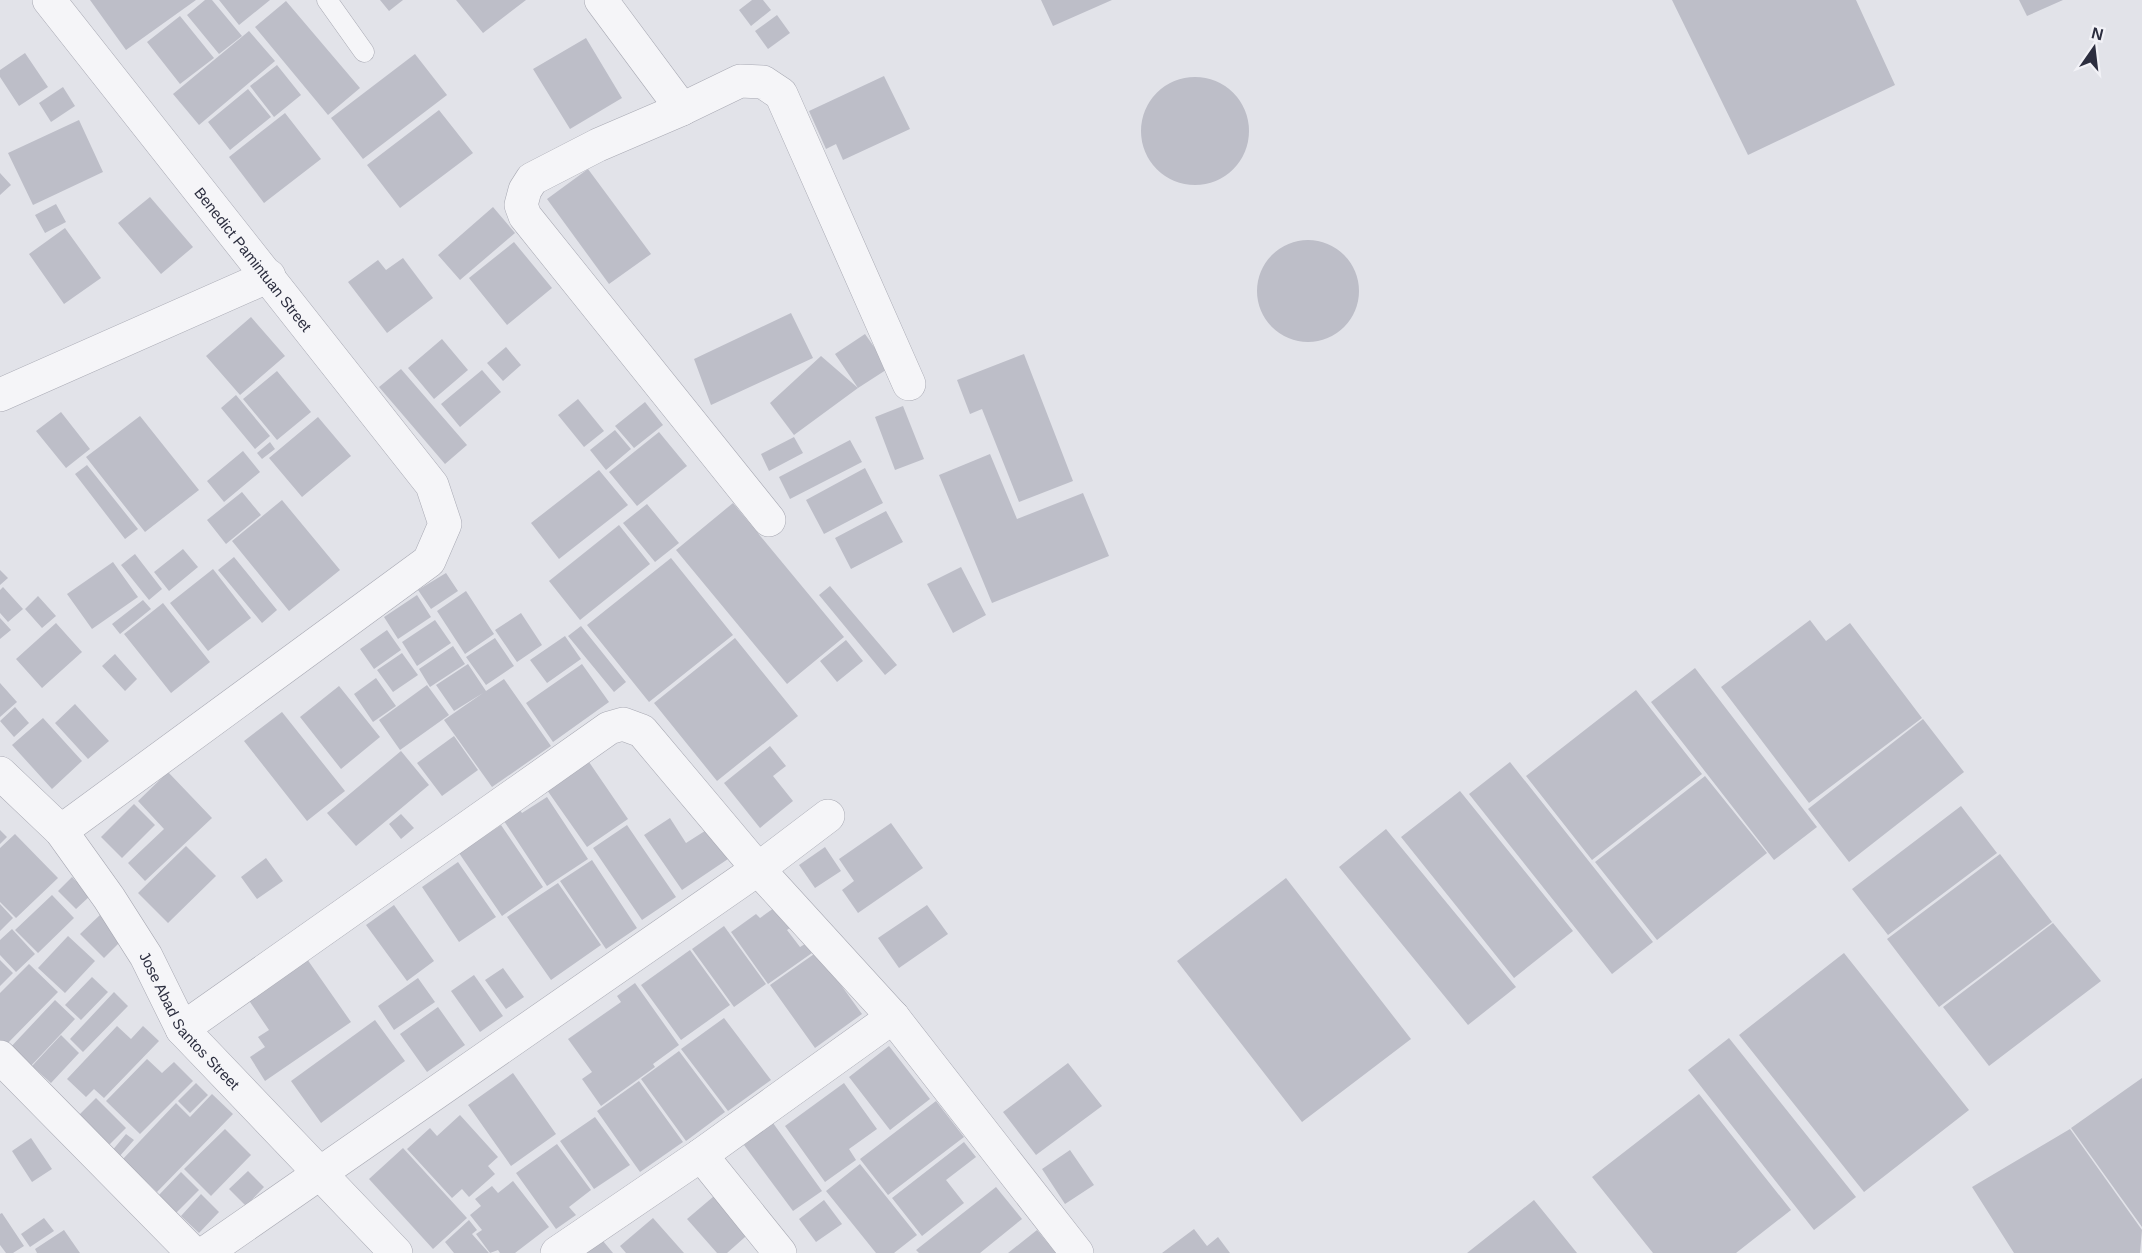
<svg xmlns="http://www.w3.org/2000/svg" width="2142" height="1253" font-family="Helvetica,sans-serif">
  <rect width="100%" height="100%" fill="#e2e3e9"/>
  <path fill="#bdbec8" d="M90,0h106l-70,50z
    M205,0h7l30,36 -23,18 -32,-39z
    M219,0h51l-31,25z
    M380,0h23l-14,11z
    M456,0h70l-43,33z
    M752,0h11l8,10 -20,16 -12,-16z
    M1041,0h71l-59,26z
    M1672,0h184l39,85 -147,70z
    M2019,0h44l-36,16z
    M286,1l74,87 -32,27 -73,-88z
    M777,15l13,18 -22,16 -13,-18z
    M180,16l34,42 -34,26 -33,-42z
    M249,31l26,30 -76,64 -26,-31z
    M586,38l36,60 -52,31 -37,-60z
    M25,53l23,34 -29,19 -19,-29v-7z
    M415,54l32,41 -84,64 -32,-41z
    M277,65l24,30 -27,22 -24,-31z
    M884,76l26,53 -67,31 -7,-16 -10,5 -17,-38z
    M1141 131a54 54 0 1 1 108 0a54 54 0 1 1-108 0Z
    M63,87l12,19 -24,16 -12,-19z
    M248,89l23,28 -41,33 -22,-28z
    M439,110l34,43 -73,55 -33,-43z
    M285,113l36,46 -57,44 -35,-46z
    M79,120l24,52 -70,33 -25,-52z
    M588,169l63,85 -42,30 -62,-85z
    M0,173l11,12 -11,10z
    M150,197l43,50 -32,27 -43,-51z
    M56,204l10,18 -21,11 -10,-18z
    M493,207l22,26 -55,47 -22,-25z
    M65,228l36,50 -37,26 -35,-50z
    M1257 291a51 51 0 1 1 102 0a51 51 0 1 1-102 0Z
    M514,242l38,46 -45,37 -38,-47z
    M403,258l30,40 -46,35 -39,-51 30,-22 8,10z
    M791,313l22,45 -102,47 -17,-46z
    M251,317l34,39 -45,39 -34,-39z
    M865,334l24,34 -31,20 -23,-34z
    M442,339l26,31 -34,29 -26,-31z
    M506,347l15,18 -18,16 -16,-18z
    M1024,354l49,127 -54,21 -37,-93 -12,5 -13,-34z
    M821,356l37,32 -64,47 -24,-32z
    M401,369l66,76 -22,19 -66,-77z
    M482,370l19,22 -41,35 -19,-23z
    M277,371l34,41 -34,28 -34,-41z
    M236,395l34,41 -15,13 -34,-41z
    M578,399l26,32 -20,16 -26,-32z
    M645,402l18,23 -29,23 -19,-22z
    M903,406l21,53 -29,11 -20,-53z
    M61,412l29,37 -24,19 -30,-37z
    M140,416l59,74 -54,42 -59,-75z
    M318,417l33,39 -49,41 -33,-39z
    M615,430l16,19 -25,21 -16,-20z
    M659,432l28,34 -50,40 -28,-34z
    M794,437l9,16 -34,18 -8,-17z
    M850,440l12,22 -72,37 -11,-22z
    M270,442l5,7 -13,10 -5,-6z
    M243,451l17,21 -36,30 -17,-21z
    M990,454l27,65 66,-26 26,63 -117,47 -53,-128z
    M87,465l51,64 -13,10 -50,-65z
    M865,468l18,35 -59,31 -18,-34z
    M599,470l29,35 -69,54 -28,-36z
    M242,492l19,23 -35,29 -19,-24z
    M282,500l58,70 -51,41 -57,-70z
    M733,503l111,134 -57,47 -111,-134z
    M647,504l32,39 -24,19 -32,-39z
    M886,511l17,31 -52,27 -16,-31z
    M619,525l31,39 -70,56 -31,-39z
    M183,549l15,18 -29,24 -15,-19z
    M135,554l27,35 -13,11 -28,-35z
    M234,557l43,53 -15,13 -44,-53z
    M671,558l62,77 -84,67 -62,-77z
    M113,562l25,35 -46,32 -25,-35z
    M961,567l25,48 -33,18 -26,-49z
    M213,569l38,49 -43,33 -38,-48z
    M0,570l8,8 -8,7z
    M446,573l12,18 -27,18 -13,-19z
    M830,586l67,79 -12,10 -66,-80z
    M3,587l20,22 -15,13 -8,-9v-23z
    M466,591l28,43 -29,20 -28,-43z
    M417,595l14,22 -33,22 -14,-22z
    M38,596l18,20 -14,12 -17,-19z
    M143,600l8,9 -31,25 -8,-10z
    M163,603l47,59 -39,31 -47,-59z
    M521,613l21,32 -25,17 -22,-32z
    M0,618l11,12 -11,9z
    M435,620l16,23 -34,23 -15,-24z
    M1810,620l16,21 24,-18 72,95 -113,85 -88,-116z
    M56,623l26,29 -40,36 -26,-29z
    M581,626l45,56 -12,10 -46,-56z
    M387,630l14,20 -27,19 -14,-20z
    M565,636l16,23 -34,24 -17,-23z
    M495,638l19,28 -28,19 -20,-28z
    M735,638l63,78 -81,65 -63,-78z
    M846,640l17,21 -26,21 -17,-21z
    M453,646l12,18 -35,23 -11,-18z
    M402,653l16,22 -25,17 -16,-22z
    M115,654l22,25 -12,12 -23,-25z
    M468,664l18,27 18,-12 47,67 -59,41 -48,-67 39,-27 -29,18 -18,-26z
    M582,664l27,38 -56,40 -27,-39z
    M1695,668l122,159 -43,33 -123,-158z
    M376,678l20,28 -23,16 -19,-28z
    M0,683l17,19 -17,15z
    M427,685l22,30 -49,35 -21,-30z
    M339,686l41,51 -39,32 -41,-52z
    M1636,690l66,84 -110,86 -66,-84z
    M75,704l34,37 -21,18 -33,-36z
    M15,707l14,16 -15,14 -14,-16z
    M282,712l63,79 -38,30 -63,-80z
    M43,718l39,43 -30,28 -40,-44z
    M1923,719l41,53 -115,90 -41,-53z
    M454,736l24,34 -36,26 -25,-33z
    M770,746l16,20 -13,10 20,25 -33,27 -36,-45z
    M401,751l28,34 -73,61 -29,-33z
    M589,762l39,57 -41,28 -40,-57z
    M1510,762l143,180 -41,32 -143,-180z
    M168,772l44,46 -67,63 -17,-18 36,-34 -26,-28z
    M1705,776l62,77 -110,87 -62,-78z
    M1460,791l113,140 -59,47 -113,-141z
    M547,797l41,62 -41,27 -45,-68 16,-11 4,6z
    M134,804l21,21 -33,33 -21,-21z
    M1961,806l36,47 -109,82 -36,-46z
    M401,814l13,14 -13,11 -12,-15z
    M670,818l16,25 22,-14 20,30 -46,31 -38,-55z
    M891,823l32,45 -65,45 -16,-23 12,-9 -15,-22z
    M501,825l42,62 -41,29 -43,-63z
    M627,825l49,72 -34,23 -49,-72z
    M1386,829l130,158 -48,38 -129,-158z
    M0,830l7,7 -7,7z
    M15,834l43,44 -42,40 -16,-16v-54z
    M186,846l30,30 -48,47 -30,-30z
    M825,847l16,24 -26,17 -16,-23z
    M2000,854l52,68 -113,85 -52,-68z
    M266,858l17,23 -26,18 -16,-22z
    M592,860l45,68 -31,21 -46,-68z
    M458,862l38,55 -37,25 -37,-55z
    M72,877l18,19 -14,13 -18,-18z
    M1286,878l125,161 -109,83 -125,-161z
    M558,883l43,62 -50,35 -44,-63z
    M52,895l22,23 -36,35 -23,-23z
    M781,903l15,21 -9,6 13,17 5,-3 7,9 -44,31 -37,-52 25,-18 4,4z
    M0,904l13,14 -13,13z
    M394,905l40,56 -27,20 -41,-56z
    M927,905l21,29 -49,34 -21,-30z
    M101,914l23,24 -20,20 -24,-24z
    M2053,923l48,58 -112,85 -46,-59z
    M724,926l42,58 -32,23 -42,-58z
    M12,929l23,25 -19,18 -16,-17v-15z
    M68,936l27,25 -30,32 -27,-25z
    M690,950l40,55 -49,35 -40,-55z
    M817,952l45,62 -47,34 -45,-63z
    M1844,953l125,157 -105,82 -125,-157z
    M307,959l44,63 -86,59 -15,-24 15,-10 -7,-10 11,-7 -21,-31z
    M0,960l13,13 -13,13z
    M29,964l29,28 -53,54 -5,-4v-49z
    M503,968l21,29 -18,12 -21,-29z
    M474,975l29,41 -23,16 -29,-41z
    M92,977l16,15 -27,28 -16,-15z
    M418,978l17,24 -41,28 -16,-24z
    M635,983l44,62 -26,19 2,3 -54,39 -19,-27 10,-7 -24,-33 53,-37 -4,-6z
    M114,992l14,14 -45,46 -13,-13z
    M55,1000l20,19 -47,50 -20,-19z
    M438,1007l27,38 -38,27 -27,-38z
    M724,1018l47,62 -43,31 -47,-62z
    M375,1020l30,41 -84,62 -30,-42z
    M117,1026l14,13 12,-13 16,15 -55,57 -10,-9 -8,8 -19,-18z
    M61,1035l18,18 -28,30 -19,-17z
    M1729,1038l127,159 -42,33 -126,-160z
    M889,1046l41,53 -40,31 -41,-53z
    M679,1051l46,61 -39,29 -45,-62z
    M147,1059l15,14 12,-11 19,19 -53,53 -34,-33z
    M1068,1063l34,43 -66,49 -33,-43z
    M513,1073l43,61 -45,32 -43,-61z
    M2142,1078v149l-71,-99z
    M639,1081l44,61 -43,30 -43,-61z
    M196,1083l12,12 -18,18 -12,-12z
    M844,1083l33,46 -28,20 7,11 -31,22 -40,-56z
    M212,1094l21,20 -76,78 -34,-33 53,-56 14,14z
    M1699,1094l92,116 -55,43h-83l-61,-76z
    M96,1098l30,30 -22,22 -30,-30z
    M936,1101l28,36 -76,58 -28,-36z
    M460,1115l38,42 -10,9 7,8 -26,23 -7,-8 -10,9 -45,-49 23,-21 7,8z
    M595,1117l35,48 -36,24 -34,-48z
    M773,1123l49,68 -29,20 -49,-66z
    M225,1129l26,26 -40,41 -27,-27z
    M2070,1129l72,101 -2,23h-126l-42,-66z
    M126,1134l8,6 -16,18 -7,-6z
    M31,1138l21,31 -20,13 -20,-31z
    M964,1142l12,15 -30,23 18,23 -42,33 -30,-38z
    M557,1144l34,46 -22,17 7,8 -20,14 -40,-56z
    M403,1148l64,70 -34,31 -64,-70z
    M1070,1150l24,35 -29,19 -23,-35z
    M860,1164l57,71 -23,18h-18l-50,-62z
    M248,1171l16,16 -18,19 -17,-17z
    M181,1172l18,18 -24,24 -18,-17z
    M513,1181l36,46 -34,26h-15l-2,-3 -8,3 -14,-19 6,-4 -12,-15 11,-9 -6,-7 17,-13 6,7z
    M996,1187l26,32 -42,34h-61l-3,-3z
    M720,1191l33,39 -26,23h-10l-30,-34z
    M201,1194l18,18 -20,21 -18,-17z
    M824,1200l18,24 -26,18 -17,-23z
    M1534,1200l43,53h-110z
    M2,1213l22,33 -11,7h-7l-6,-8v-31z
    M44,1218l10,13 -24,16 -9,-13z
    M653,1218l31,35h-58l-6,-7z
    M469,1220l8,10 -5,4 17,19h-35l-9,-11z
    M1194,1229l13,17 11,-9 12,16h-68z
    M64,1230l16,23h-43l-2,-4z
    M1037,1230l19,23h-48z
    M603,1241l10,12h-28z"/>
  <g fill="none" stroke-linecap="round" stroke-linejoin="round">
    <defs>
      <path id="lane" d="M327,0l37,52"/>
      <g id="street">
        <path id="s1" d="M49,0l383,485 13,39 -16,37 -368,270"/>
        <path d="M601,0l81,109"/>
        <path d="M0,395l269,-119"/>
        <path d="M769,520l-244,-304 -4,-11 4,-15 7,-11 66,-34 84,-36 58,-28 23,1 18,12 128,290"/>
        <path id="s2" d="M0,773l61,58 48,67 37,58 36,73 214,224"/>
        <path d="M182,1029l427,-301 14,-4 19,7 116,138 135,148 184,236"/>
        <path d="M0,1057l193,196"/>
        <path d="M701,1155l79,98"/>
        <path d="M205,1253l553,-384 70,-53"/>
        <path d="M557,1253l144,-98 192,-138"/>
      </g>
    </defs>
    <use href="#lane" stroke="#a8a9b3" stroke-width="21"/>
    <use href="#street" stroke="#a8a9b3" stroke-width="34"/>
    <use href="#lane" stroke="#f5f5f8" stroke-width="20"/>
    <use href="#street" stroke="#f5f5f8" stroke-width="33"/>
  </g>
  <g text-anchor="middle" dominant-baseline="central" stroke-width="5" stroke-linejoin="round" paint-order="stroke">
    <g font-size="15" fill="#2c2e3f" stroke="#f2f2f7">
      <text stroke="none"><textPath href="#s1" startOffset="330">Benedict Pamintuan Street</textPath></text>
      <text stroke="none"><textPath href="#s2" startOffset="314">Jose Abad Santos Street</textPath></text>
    </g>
  </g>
  <g transform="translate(2094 48) rotate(14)" stroke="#f2f2f7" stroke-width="4.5" paint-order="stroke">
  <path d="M0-4.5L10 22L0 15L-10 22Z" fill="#2c2e3f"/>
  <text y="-9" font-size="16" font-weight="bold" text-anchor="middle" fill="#2c2e3f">N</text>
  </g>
</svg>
